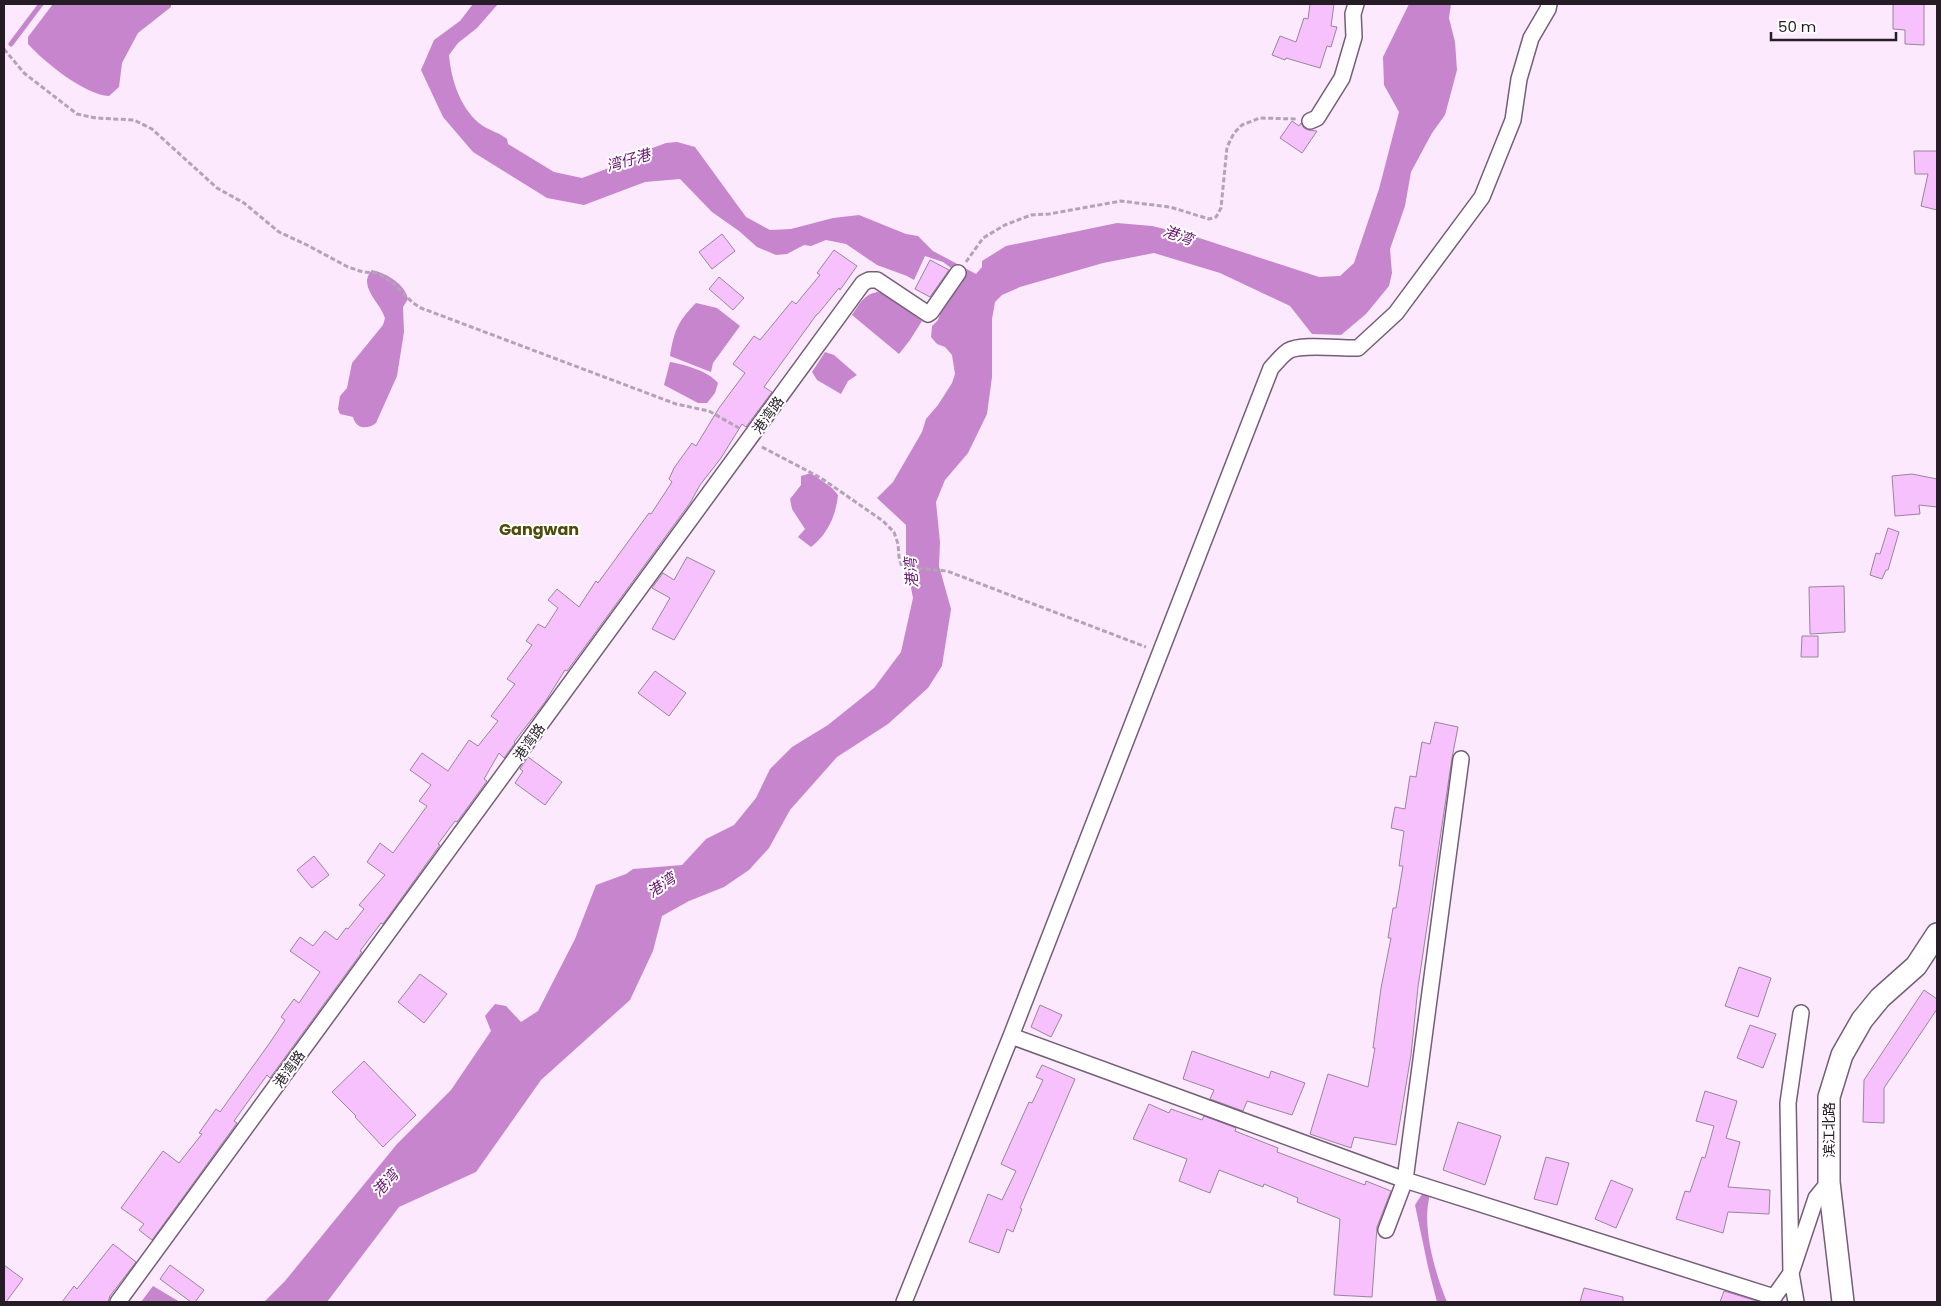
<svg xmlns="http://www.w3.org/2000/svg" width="1941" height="1306" font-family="Poppins,'Noto Sans SC',sans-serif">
  <rect width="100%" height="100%" fill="#fce9fe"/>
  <path fill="#c685cd" d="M53,4h118v3l-33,26 -16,30 -3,24 -10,9c-24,-1 -65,-34 -81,-52v-7z
    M473,4h25l-21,24 -19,15 -9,12c2,25 12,56 34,71 8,5 17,7 24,13l1,5 46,28 28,6 35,-13 30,-15 19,-7 11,-1 18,5 51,70 24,13 21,-1 42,-11 26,-3 47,19 12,2 15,15 43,23 6,-7v-6l24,-15 111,-23 35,3 38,9 129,42 21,-1 14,-13 25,-74 20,-77 -15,-27 -1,-28 26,-53h42l-2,14 6,24 2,28 -12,45 -13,18 -21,39 -6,34 -15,43 2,24 -3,13 -23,28 -25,21 -29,-1 -22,-28 -70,-33 -66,-20 -51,10 -83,24 -18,8 -7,7 -3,17v58l-5,37 -19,39 -23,27 -9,22 4,40 -1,24 12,43 -9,57 -14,22 -40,36 -51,33 -47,53 -21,38 -20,22 -25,17 -35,14 -27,15 -9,35 -23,49 -89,80 -65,92 -77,35 -72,95h-63l21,-21 112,-137 54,-54 40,-59 -6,-15 10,-12 11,2 15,16 17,-11 37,-72 21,-54 30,-11 7,-5 49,-4 24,-26 28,-14 22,-27 14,-29 22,-22 36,-22 46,-37 27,-36 12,-54 -7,-36v-37l-29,-27 16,-16 29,-50 4,-13 12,-14 14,-22 3,-9 -3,-19 -7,-8 -8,-3 -6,-7 1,-11 6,-6 7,-21 13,-26 -15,-11 -18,-6 -11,24 -7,-4 -30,-11 -31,-21 -20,-4 -15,6 -7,-1 -17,9 -11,1 -19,-8 -18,-16 -27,-19 -32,-33 -35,3 -61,23 -37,-7 -74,-46 -30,-35 -22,-47 13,-30 26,-19z
    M372,270c14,3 33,14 36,29l-5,8 1,25 -7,44 -21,47c-9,7 -20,6 -23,-6l-13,-3 -2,-5 2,-13 7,-8 5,-25 31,-38 2,-7c-5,-16 -28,-32 -13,-48z
    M877,292l8,1 37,28 -12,19 -11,14 -47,-39c7,-10 12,-21 25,-23z
    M696,303l21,5 23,18 -27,37 -2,9 -41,-16c4,-25 8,-35 26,-53z
    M825,352l9,3 23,20 -9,6 -7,13 -24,-14 -5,-8z
    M670,362c16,3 38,9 48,21l-3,10 -8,10h-9l-34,-18z
    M811,473l21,15 6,7c-2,21 -11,40 -27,52l-13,-10 7,-8 -13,-20 -2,-10 11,-14v-9z
    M1424,1191l6,4c-9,30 5,78 17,107h-10l-9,-35 -13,-62z
    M153,1286l27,16h-39z"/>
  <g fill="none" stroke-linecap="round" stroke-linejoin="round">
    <path stroke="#c685cd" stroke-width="5" d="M11,44l30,-40"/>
  </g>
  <path fill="#f7c1fd" stroke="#9a849d" d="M1310,4h24l-3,22 6,1 -6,20 -4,-1 -7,22 -34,-10 -1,2 -13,-5 8,-19 16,6 8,-24 4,1z
    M1893,4h31v41l-19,-1v-14l-12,-1z
    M1292,121l7,5 2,-3 3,5 4,2 9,1 -15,22 -22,-15z
    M1914,151h23v59l-16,-4 7,-32h-13z
    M722,234l13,17 -23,18 -13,-17z
    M834,250l23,16 -17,24 -1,-2 -21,26h-1l-53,73 8,5 -26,35 -4,-3 -21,34 -21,27 -10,18 -92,126 -31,42 -2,-1 -20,32 -31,40 1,1 -11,15 -5,-5 -15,26 3,2 -30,41 -2,-1 -17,23 2,1 -57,79 -2,-1 -21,28 2,1 -92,126 -3,-3 -33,46 3,2 -85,117 -13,-10 5,-6 -23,-16 42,-57 16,12 23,-29 -3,-1 17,-24 4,3 49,-68 16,-24 -4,-3 13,-18 5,4 21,-31 -30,-21 10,-14 13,9 12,-15 12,9 9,-12 2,1 16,-20 -5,-4 26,-30 -18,-13 13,-19 13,10 34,-47 -8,-5 12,-16 -21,-15 12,-17 26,18 21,-31 9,6 20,-25 -7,-5 24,-32 -8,-5 25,-34 -6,-4 12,-17 7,4 13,-20 -10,-8 9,-11 22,18 17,-26 2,2 51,-70 2,1 21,-32 -3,-3 5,-11 18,-25 4,3 23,-38 26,-35 -12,-9 21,-28 6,4 32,-39 4,3 24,-29 -3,-2z
    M930,260l19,10 -19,27 -15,-8z
    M719,277l25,21 -11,12 -24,-21z
    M1912,474l25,5v28l-18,-2 1,9 -25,2 -3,-40z
    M1888,528l11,4 -11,38h-2l-4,9 -12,-4 6,-22 4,1z
    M687,557l28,14 -41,69 -22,-11 18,-31 -18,-10 11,-15 11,7z
    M1844,586l1,46 -35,2 -1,-47z
    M1802,636h16v21h-17z
    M655,671l31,22 -17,23 -31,-23z
    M1435,722l23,5 -6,31 -34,229 -7,68 -15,90 -42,-8 -3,11 -41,-14 18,-60 40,13 7,-39h-2l8,-60 10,-50h-3l5,-30h3l7,-42h-4l5,-35 -13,-3 4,-21 10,2 5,-33 6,1 6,-35 8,2z
    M528,757l34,25 -17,23 -30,-22 8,-12 -3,-2z
    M314,856l15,19 -17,13 -15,-18z
    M1739,967l32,11 -13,39 -33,-11z
    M420,974l27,20 -23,29 -26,-21z
    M1924,990l13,9v10l-53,79v35l-21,-1 1,-42z
    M1040,1005l22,10 -11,22 -20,-10z
    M1750,1025l26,9 -13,34 -26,-10z
    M1192,1051l77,27 2,-7 34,12 -13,32 -45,-14 -4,10 -33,-12 4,-9 -31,-11z
    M364,1061l52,54 -33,32 -28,-30 1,-1 -24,-24z
    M1042,1065l33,14 -55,129 2,1 -9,23 -6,-3 -8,24 -30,-11 19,-48 14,6 14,-29 -15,-7 28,-62 3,1 11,-23 -7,-3z
    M1705,1091l32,10 -11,37 14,4 -12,45 42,3 -1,24 -41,-2 -5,21 -47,-14 9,-28 5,1 12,-35 3,1 9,-32 -18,-5z
    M1149,1104l20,9 2,-4 31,11 2,-4 32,12 -1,3 43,17 -1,4 88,33 1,-4 25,10 -14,36 -5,70 -38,-2 6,-76 -43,-17 1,-4 -34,-14 -1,3 -44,-17 -9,23 -31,-12 8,-22 -54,-20z
    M1458,1122l43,14 -16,49 -42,-15z
    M1546,1157l23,6 -12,42 -23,-6z
    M1611,1180l22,9 -17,39 -21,-9z
    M113,1244l23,18 -26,34 -2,6h-46l12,-16 3,3z
    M4,1265l19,14 -17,23h-2z
    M170,1265l34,25 -9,12h-4l-31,-23z
    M1584,1288l39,9v5h-43z
    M1724,1291l36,11h-40z"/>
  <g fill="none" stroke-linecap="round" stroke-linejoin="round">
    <defs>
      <path id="street" d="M1310,121l7,-3 25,-40 12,-41 -1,-23 3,-10
        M1011,1036l394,144 369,117 17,-24 25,-75 13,-16
        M1386,1230l19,-50 56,-421
        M118,1302l745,-1019 6,-3h8l51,34 3,-2 27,-39
        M904,1302l107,-266 260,-668c5,-5 11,-13 17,-17 13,-8 54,-2 70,-3l38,-35 86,-116 31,-77 6,-41 12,-41 17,-29 1,-5
        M1796,1302l-5,-29 -3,-170 13,-90"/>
      <path id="secondary" d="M1843,1302l-14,-120v-85l13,-42 20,-35 18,-22 36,-32 21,-32"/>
    </defs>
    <use href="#street" stroke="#745f76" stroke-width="18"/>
    <use href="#secondary" stroke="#745f76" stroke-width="24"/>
    <path stroke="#b3a4b5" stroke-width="3" stroke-dasharray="5 2.5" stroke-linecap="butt" d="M4,49l20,24 53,41 19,4 38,2 18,9 65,59 27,15 35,29 28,13 41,22 15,5 14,1 15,9 21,21 8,5 255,96 33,7 30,17
      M966,262l17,-24 22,-13 26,-10 18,-1 72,-13 49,6 39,12 7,-2 5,-9 6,-61 7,-14 8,-8 18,-7 36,1
      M762,447l59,31 62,43 11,11 4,12 1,13 3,10 45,4 199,76"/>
    <use href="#street" stroke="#fff" stroke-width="15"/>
    <use href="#secondary" stroke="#fff" stroke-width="21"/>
  </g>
  <g text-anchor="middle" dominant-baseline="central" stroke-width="4" stroke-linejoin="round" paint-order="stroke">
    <g font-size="14" fill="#251c26" stroke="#fff">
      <text transform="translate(768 415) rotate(-54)">港湾路</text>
      <text transform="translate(529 742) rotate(-54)">港湾路</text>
      <text transform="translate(289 1069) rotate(-54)">港湾路</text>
      <text transform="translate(1829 1130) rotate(-90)">滨江北路</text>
    </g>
    <g font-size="15" font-style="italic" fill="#65166f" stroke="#fff">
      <text transform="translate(628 160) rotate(-16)">湾仔港</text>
      <text transform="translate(1178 235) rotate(19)">港湾</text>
      <text transform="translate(911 573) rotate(-95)">港湾</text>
      <text transform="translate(661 885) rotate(-34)">港湾</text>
      <text transform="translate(385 1183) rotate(-48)">港湾</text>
    </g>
    <g font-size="16" font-weight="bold" fill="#514b0b" stroke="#fff">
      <text x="539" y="529">Gangwan</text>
    </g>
  </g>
  <rect width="1941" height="1306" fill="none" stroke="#251c26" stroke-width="10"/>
  <path d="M1771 32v8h125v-8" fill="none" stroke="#251c26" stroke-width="2.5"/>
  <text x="1778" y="32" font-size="15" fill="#251c26" stroke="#ffffff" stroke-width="4" paint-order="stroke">50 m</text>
</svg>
